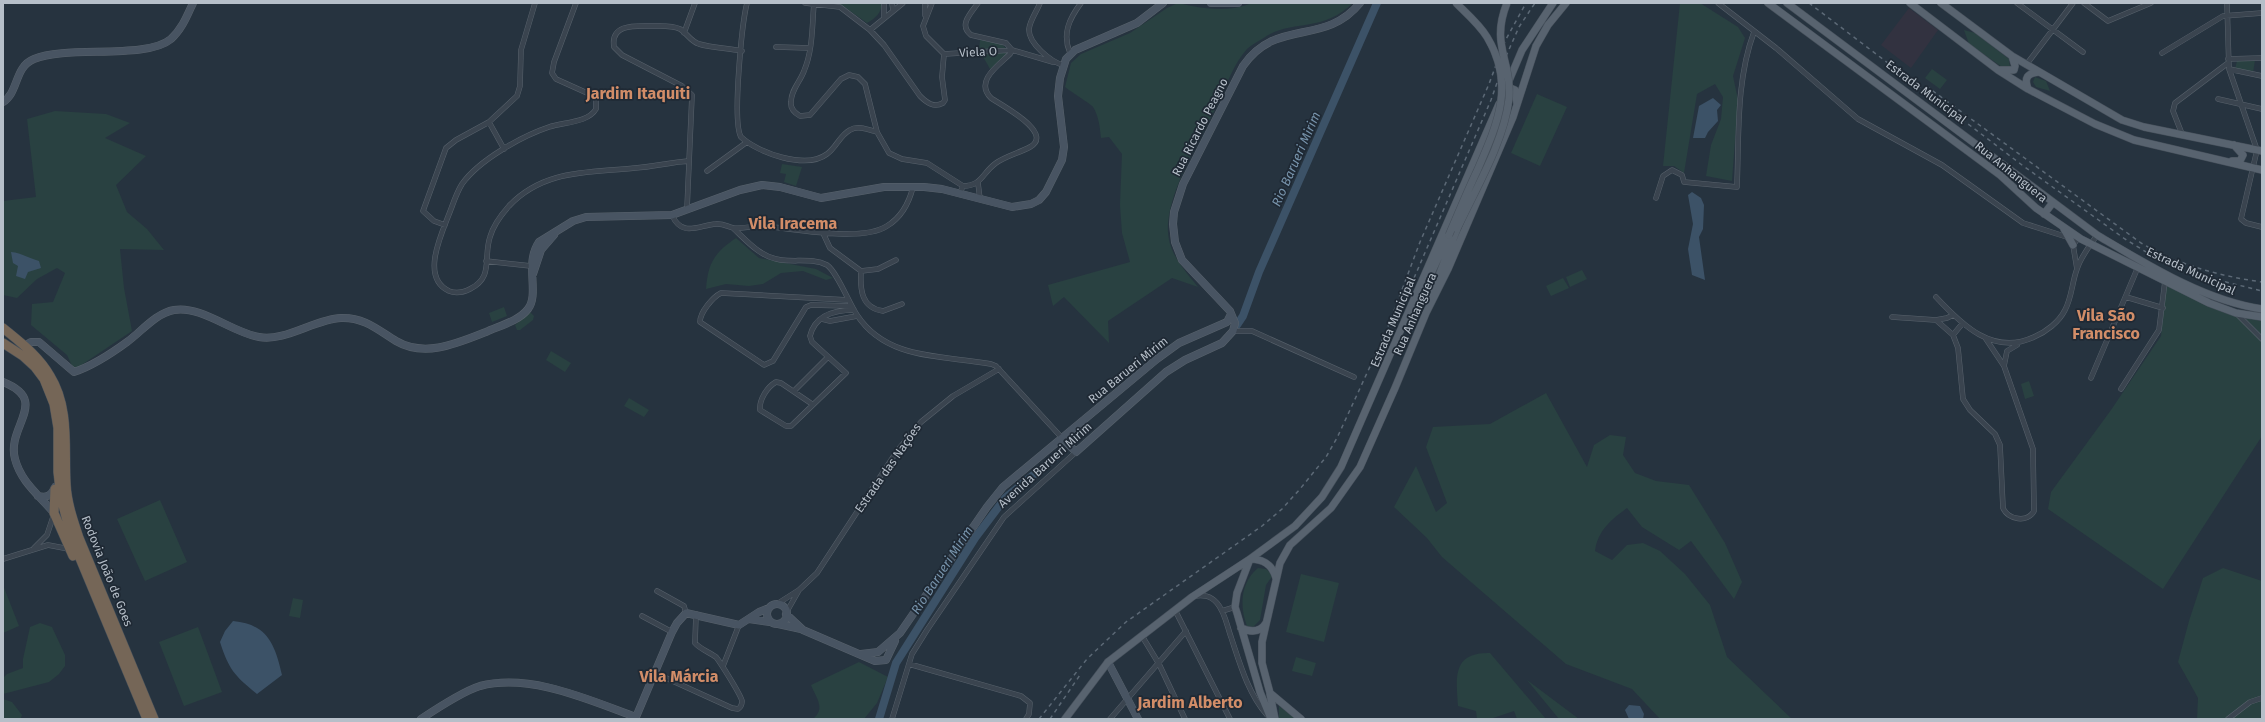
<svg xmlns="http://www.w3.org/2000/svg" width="2265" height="722" font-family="'Fira Sans',sans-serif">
  <rect width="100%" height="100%" fill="#26333f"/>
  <path fill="#323240" d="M1909,8l29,22 -27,38 -30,-23z"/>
  <path fill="#294141" d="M834,3h48c0,9 -7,16 -15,20l-24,-17z
    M1178,3c24,6 50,10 74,0h101c-32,31 -62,15 -91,36 -5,3 -11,6 -15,10 -13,14 -21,37 -29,54 -17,36 -46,80 -50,120 -2,28 14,44 30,64l-26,-9 -64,43 1,22 -45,-46 -11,9 -5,-21 82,-23 -8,-29 -2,-28 2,-51 -13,-17 -8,1c-1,-9 -2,-22 -8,-31 -2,-3 -22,-15 -28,-20l6,-24 10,-9 49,-21 37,-25z
    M1680,3h20l38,24 7,11 -12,38 5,24 -6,81 -26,-5 5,-31 10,-26 2,-22 -8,-13 -18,10 -13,79 -10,-7h-11z
    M1964,30l11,3 34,26 1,8h-8l-33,-23z
    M980,40l20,3 6,5 -27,2z
    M1006,52l2,3 -18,14 -9,-16z
    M2255,60l-2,13 -18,-4 2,-8z
    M1932,69l15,11 -7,9 -15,-11z
    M2035,77l11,4 4,10 -14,-4 -3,-5z
    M1537,94l30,13 -27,59 -29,-13z
    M55,111l51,3 24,9 -25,15 41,18 -30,29 11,27 20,17 17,21 -44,-1 4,39 8,43 -58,39 -7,-15 -36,-30 1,-21 21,-2 12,-29 -8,-5 -20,11 -20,19 -14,-3v-94l33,-4 -9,-78z
    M782,164l20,3 -6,19 -12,-4 2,-8 -6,-1z
    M736,238l23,20 57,11 17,9 -7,2 -23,-9 -22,2 -18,11 -14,2 -23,-2 -20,5c2,-26 8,-36 30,-51z
    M1582,270l5,9 -17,8 -4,-10z
    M1563,278l6,10 -18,8 -5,-10z
    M2166,284l69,31 27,25v96l-99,153 -115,-80 3,-17 60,-82 50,-74z
    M504,307l3,9 -15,6 -3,-9z
    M530,312l4,4 -1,4 -13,10h-3l-2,-5z
    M2245,318l17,3v14z
    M551,351l20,12 -6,9 -19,-12z
    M2029,381l5,15 -9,3 -4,-15z
    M1546,393l41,74 7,-22 16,-10 16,2 -3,18 12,18 21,8 33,4 36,58 17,39 -8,17 -43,-58 -12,9 -37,-23 -15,-19c-16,12 -29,22 -32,43l17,9 15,-15 16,-2 17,8 25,23 25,31 17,52 65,62h-132l-28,-30 -66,-25 -124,-107 -15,-19 -33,-31 22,-41 20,46 11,-9 -21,-56 7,-20 57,-3z
    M629,398l20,12 -5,7 -20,-11z
    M160,500l27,62 -42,19 -28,-62z
    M1258,568l8,1 7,6 -7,10 -6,35 -7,7 -6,-1c-8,-21 -6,-44 11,-58z
    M2223,568l39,13v138h-65l1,-21 -20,-36 11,-41 14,-43z
    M1301,574l38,9 -15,59 -38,-10z
    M3,585l16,41 -16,7z
    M293,598l10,2 -3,18 -11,-2z
    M40,623l12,4 13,28v11l-6,8 -10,8 -46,12v-16l4,-4 16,-6v-9l7,-32z
    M198,627l24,65 -38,14 -25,-64z
    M1490,653l56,66h-29l-3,-8 -24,8h-13l-1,-8 -18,-5c-2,-28 -6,-54 32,-53z
    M1296,657l20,6 -4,13 -20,-5z
    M859,662l29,15 -11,26 -13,16h-51c13,-11 3,-21 -2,-34z
    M1527,680l52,39h-20z
    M3,699l9,3 10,13 -1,3 -18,1z
    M1279,706l18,13h-18z"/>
  <path fill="#3c5267" d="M1713,98l8,7 -4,5 1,11 -10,11 -3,6h-12l6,-32z
    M1692,192l9,6 3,7 -1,24 -4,8 6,43 -13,-5 -4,-26 5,-25 -5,-29z
    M11,252c11,1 17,6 28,9l2,7 -13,4 -3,7 -9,-3 2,-10 -5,-3z
    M233,621c34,3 42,23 49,54l-25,19c-22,-18 -28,-24 -37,-52l5,-11z
    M1629,705l11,1 4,8 -1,5h-14l-4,-9z"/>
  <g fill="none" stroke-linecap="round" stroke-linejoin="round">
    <path stroke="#3c5267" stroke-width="8" d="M1237,325l6,-9 16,-44 118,-269
      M879,719l17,-56 79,-125 31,-41 51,-41"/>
    <defs>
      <path id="street" d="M576,3l-22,59 -2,11 4,6 40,18v12c-8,14 -33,13 -47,18 -27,9 -70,33 -87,57 -5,8 -8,17 -11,25 -8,22 -32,68 -2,82 7,3 15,1 21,-2 24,-12 13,-31 20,-52 3,-11 11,-22 19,-31 35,-37 80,-33 126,-38 18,-1 36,-6 54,-7
        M747,3c-5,20 -15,119 -6,134 17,16 65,33 86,17 9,-6 13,-19 23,-24 8,-5 19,0 27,2
        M805,3l35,4 30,23 14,15 36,51c7,7 14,12 23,7l2,-3 -3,-23 2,-23 -18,-18 -3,-10 9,-23
        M814,3c-2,23 -1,47 -10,68 -4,11 -13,19 -13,31 -1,7 4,11 9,14l10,-1 31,-36 8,-4 9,2 7,7 12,48 12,21 13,6 25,4 36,23
        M892,3l1,7
        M925,3v12
        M1040,3c-3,8 -10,17 -11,26 -1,14 22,33 34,36
        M1718,3l58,45 82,71 84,46 81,58 47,15
        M2017,3l66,49
        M2084,3l24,18 43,-18
        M2227,3l2,66 28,81 -16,69 5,4 16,4
        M884,16v-13
        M870,30l33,-27
        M684,33l11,-30
        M776,47l34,1
        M1070,53c-8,-19 -1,-34 11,-50
        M2162,53l61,-37 39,-3
        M944,54l68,-4 41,12
        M2228,59l34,-1
        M2026,65l47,-62
        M2229,69l33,7
        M2218,99l44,10
        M489,122l15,27
        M2182,134l-9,-23 2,-8 53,-40
        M707,171l40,-29
        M978,183l2,16
        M960,193l3,-7c19,0 19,-13 33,-23 10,-7 23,-10 34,-16 25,-14 -29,-42 -39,-49 -17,-17 8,-33 19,-44l2,-4 -6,-7 -35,-8c-13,-10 0,-22 7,-32
        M1656,198l7,-22 9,-6 10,5 2,7 53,5c2,-51 -1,-107 17,-155
        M687,209l5,-114 -10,-9 -60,-31 -8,-8c-4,-24 23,-21 38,-21 9,0 20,-1 28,3 7,4 10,12 19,15 14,4 29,4 43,7
        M672,215c10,23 27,10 44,9 7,-1 12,3 18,4 9,1 18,-2 27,-2 31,2 100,17 126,0 15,-9 22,-23 26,-39
        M445,225l-11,-4 -11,-10 23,-63 10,-8 33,-18 28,-26 3,-10 1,-36 14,-47
        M733,228c15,14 27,29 48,32 16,2 32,-2 46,5 10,7 22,38 30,50 30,46 87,40 134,49l5,2 67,73
        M823,233l7,15 31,23c-1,18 0,37 22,40l19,-7
        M486,261l45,5
        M2077,269l-4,-24 6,-8
        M861,271l17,-2 18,-9
        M1936,297c26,28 57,59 98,40 12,-5 25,-15 31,-27 7,-13 7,-28 12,-41 4,-13 13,-23 20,-34
        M2126,297l37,11
        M848,300l-127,-7c-8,4 -21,19 -21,29l64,43 9,-4 33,-54 5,-2 40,1
        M2236,313l26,26
        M1892,317l44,3 17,15 5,13 5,51 7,11 25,24 5,11 3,63c5,12 25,15 31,3l-1,-62 -29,-83 -18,-27
        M822,319l8,2 27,-5
        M1936,320l11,-2 6,-3
        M1233,331h19l102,46
        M1953,335l9,-11
        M2004,366l3,-15 10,-6
        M2091,378l47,-111
        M2121,389l38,-59 6,-49
        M794,391l34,-34
        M812,404l-31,-21 -5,-1c-9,5 -17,18 -16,28l26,16h5l55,-53 -34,-31 -2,-6c5,-21 25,-26 44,-26
        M34,548l13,-13 7,-21
        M3,559l45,-14 21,4
        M657,591l27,15 2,7
        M1194,596c9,-1 16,-1 23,7 8,9 10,23 14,34 9,27 17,56 36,78
        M777,604l22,-14 18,-17 80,-122 24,-29 32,-26 46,-27
        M1175,610l55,109
        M1222,611l13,-4
        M786,613l12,-21
        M642,616l30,16
        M1142,636l17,28 26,55
        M909,664l112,32 9,7 -1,11 -3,5
        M723,666l16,-41
        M655,673l77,35 6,1c3,-2 4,-5 4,-8 -1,-6 -22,-39 -26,-44 -7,-5 -16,-8 -21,-14l1,-29
        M892,719l20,-65 15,-24 77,-113 72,-65
        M1110,719l76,-88
        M2228,719l22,-17 12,-4"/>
      <path id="secondary" d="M1211,3h27
        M3,102c16,-10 11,-35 31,-43 33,-14 112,1 137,-20 11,-10 16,-23 22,-36
        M533,274l8,-24 13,-15
        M24,346l7,-4h8l35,30c18,-6 38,-19 53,-30 14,-10 29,-29 47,-32 27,-5 59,23 85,27 26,5 56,-18 82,-19 23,-1 37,12 55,23 29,17 62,2 90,-9 13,-6 33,-11 42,-23 12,-16 -4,-45 11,-67l34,-21 13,-4 86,-2 68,-25 22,-5 18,2 41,11 63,-11h40l18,2 70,18 19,-3 8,-4 7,-8 16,-32 2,-13 -6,-51 2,-18 6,-19 9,-9 62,-27 26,-20
        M3,382c48,19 3,44 12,77 6,23 24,36 39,54
        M1063,439l13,13 90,-80 19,-12 37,-17 11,-12 2,-8 -5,-12 -48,-51 -7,-18 -2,-18 1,-12 9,-28 60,-118c34,-49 81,-19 117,-63
        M38,496c9,2 13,0 17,-9
        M767 614a10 10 0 1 1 20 0a10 10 0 1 1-20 0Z
        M786,614l17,16 72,31 11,-1 9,-19
        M749,619l21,3
        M778,624l23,5
        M861,654l17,-2 22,-19 87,-126 16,-20 154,-128 22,-16 48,-21 4,-8
        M1108,662l30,57
        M421,719c15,-10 43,-28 59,-33 51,-13 109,14 156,31l36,-85 5,-9 9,-10 53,12 20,-13 10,-4"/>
      <path id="primary" d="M1768,3l232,172 36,33 45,31 128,64 27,10 26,4
        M1787,3l310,232c49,29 108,66 165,74
        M1910,3l88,67 30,19 67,35 39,16 128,30
        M1941,3l71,53 110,64 22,7 118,24
        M2000,70h14l1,-4 -3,-10
        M1508,83l14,-33 31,-47
        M2028,89c-4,-11 -1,-16 11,-17
        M1505,91l5,-3 5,2 2,14
        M2232,161h8l3,-6 -9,-10
        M2044,214l7,-9
        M2064,229l9,16
        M1431,296l26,-67
        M1410,318l39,-83
        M1241,628c9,4 19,5 25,-5
        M1270,694l5,25
        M1065,719l43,-57 84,-65 58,-38c13,0 22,5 26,19
        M1271,719l-11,-27 -23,-79 -2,-6 2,-14 13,-34 45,-33 27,-29 19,-30 158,-363
        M1301,719l-31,-26 -8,-30v-21l18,-79 10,-18 41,-37 29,-41 35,-79 31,-75 22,-44 65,-152 23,-71 12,-21 18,-22"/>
      <path id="highway" d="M3,328c17,14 36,28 47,48 20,32 14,72 16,108 1,19 7,36 13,54l75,181
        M3,343l20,13 12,11 9,12 10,25 4,24v44l3,26 11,41 75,180
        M55,489l-1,24 19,43"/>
    </defs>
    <use href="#street" stroke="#58626c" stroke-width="5.5"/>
    <use href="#secondary" stroke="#58626c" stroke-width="8"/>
    <use href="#primary" stroke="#46505b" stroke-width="8"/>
    <use href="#highway" stroke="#454f59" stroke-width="10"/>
    <use href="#street" stroke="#3a444f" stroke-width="4.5"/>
    <use href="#secondary" stroke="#485462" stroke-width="7"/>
    <use href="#primary" stroke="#58636f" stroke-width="7"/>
    <use href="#highway" stroke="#756657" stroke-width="9"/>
    <path stroke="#5c6976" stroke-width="1.5" stroke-dasharray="4 4" stroke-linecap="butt" d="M1809,3l213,162 103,74 31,19 34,15 72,18
      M1926,86l215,157c38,22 78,33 121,39
      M1395,322l96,-222 16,-46 12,-27 16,-24
      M1039,719l48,-60 39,-37 136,-96 20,-17 18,-20 26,-32 11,-19 49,-106 34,-90 69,-158 16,-43 21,-38
      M1050,719l30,-44"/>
    <defs>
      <path id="primary-bridge" d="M1457,229c18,-39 47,-87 52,-130 3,-39 -19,-54 -2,-96
        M1449,235c9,-21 18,-43 28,-64 20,-46 39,-86 10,-134 -8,-13 -21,-24 -31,-34"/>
    </defs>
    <use href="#primary-bridge" stroke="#46505b" stroke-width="8" stroke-linecap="butt"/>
    <use href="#primary-bridge" stroke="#58636f" stroke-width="7"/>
  </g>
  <g text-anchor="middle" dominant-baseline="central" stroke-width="3.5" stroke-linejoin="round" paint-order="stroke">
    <g font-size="12" fill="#b6bfc9" stroke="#1f2934">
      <text transform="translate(978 52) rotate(-3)">Viela O</text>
      <text transform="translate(1926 92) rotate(37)">Estrada Municipal</text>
      <text transform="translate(1200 127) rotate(-63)">Rua Ricardo Peagno</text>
      <text transform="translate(2011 172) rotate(39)">Rua Anhanguera</text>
      <text transform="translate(2191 271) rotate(25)">Estrada Municipal</text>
      <text transform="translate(1415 314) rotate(-66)">Rua Anhanguera</text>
      <text transform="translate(1393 322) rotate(-67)">Estrada Municipal</text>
      <text transform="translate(1128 370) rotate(-39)">Rua Barueri Mirim</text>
      <text transform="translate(1045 465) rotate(-42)">Avenida Barueri Mirim</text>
      <text transform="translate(888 468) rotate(-55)">Estrada das Nações</text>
      <text transform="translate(107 571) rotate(68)">Rodovia João de Goes</text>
    </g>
    <g font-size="13" font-style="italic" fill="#7793ab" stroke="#1f2934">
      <text transform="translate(1296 159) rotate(-66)">Rio Barueri Mirim</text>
      <text transform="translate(942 570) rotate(-57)">Rio Barueri Mirim</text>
    </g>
    <g font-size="16" font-weight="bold" fill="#d28d68" stroke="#1f2934">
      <text x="638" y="93">Jardim Itaquiti</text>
      <text x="793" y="223">Vila Iracema</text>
      <text x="2106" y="315">Vila São<tspan x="2106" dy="18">Francisco</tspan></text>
      <text x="679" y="676">Vila Márcia</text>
      <text x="1190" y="702">Jardim Alberto</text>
    </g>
  </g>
  <rect width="2265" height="722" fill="none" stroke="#b6bfc9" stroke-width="8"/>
</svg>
